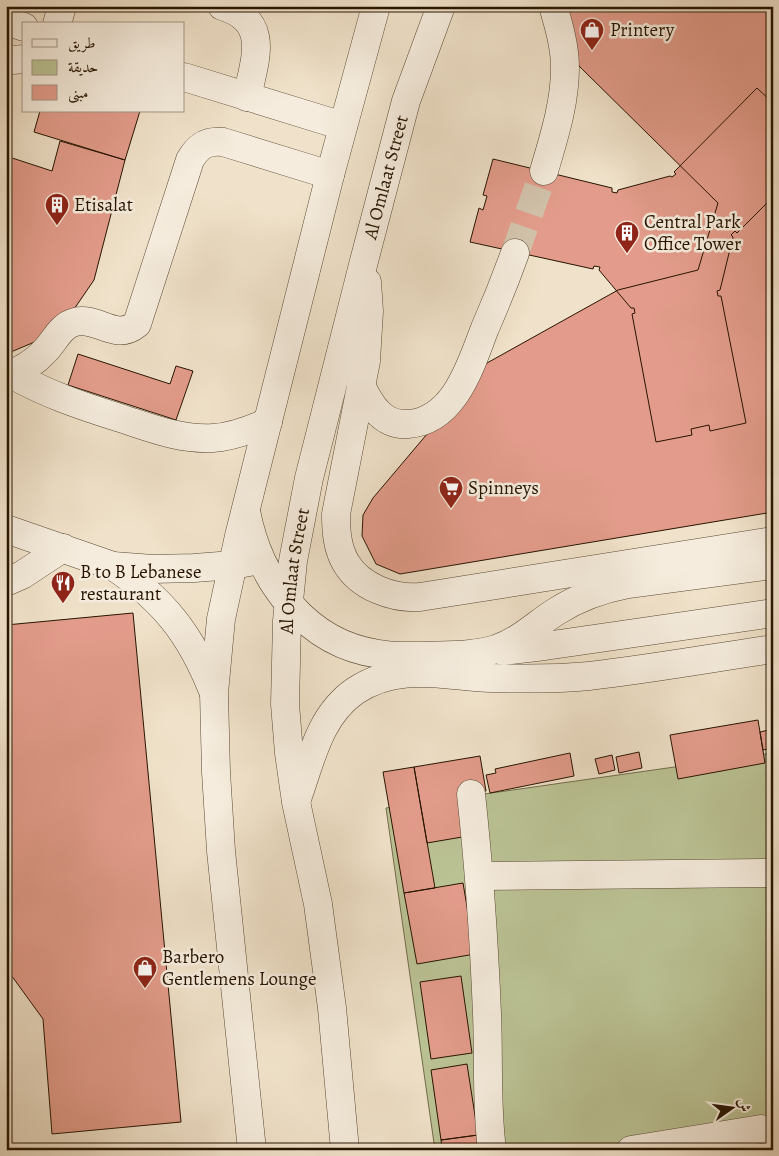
<svg xmlns="http://www.w3.org/2000/svg" width="779" height="1156" font-family="Alegreya,Amiri,serif">
  <rect width="100%" height="100%" fill="#f0e2ca"/>
  <filter id="stains"><feTurbulence type="fractalNoise" baseFrequency=".004" numOctaves="4"/><feColorMatrix values="0 0 0 0 .2 0 0 0 0 .09 0 0 0 0 .02 0 0 0 .5 -.17"/></filter>
  <radialGradient id="worn" r=".72"><stop offset=".6" stop-color="#630" stop-opacity="0"/><stop offset="1" stop-color="#630" stop-opacity=".3"/></radialGradient>
  <path fill="#bbc395" stroke="#716c4b" d="M773,753v397h-338l-49,-342z"/>
  <path fill="#e39c8b" stroke="#271401" d="M559,6h214v506l-373,62 -24,-10 -14,-28 1,-21 10,-17 114,-135 131,-73 80,-20 20,-67 -138,-136 -4,-5z
    M757,88l16,15v94l-36,36 -2,-2 -4,4 2,2 -13,53 -3,1 1,5h3l25,127 -36,8 -1,-6 -18,4 1,6 -36,7 -24,-128 3,-1 -1,-5h-3l-32,-38 1,-3 -6,-1 -1,3 -123,-27 9,-34 4,2 4,-14 -4,-1 10,-36 119,29v4l5,1 1,-3 52,-14 2,1 4,-3 -2,-2z
    M40,111h100l-15,49 -91,-28z
    M60,141l65,19 -31,120 -26,38 -31,23 -31,13v-198l46,15z
    M78,354l92,30 6,-18 17,5 -17,49 -108,-35z
    M133,613l48,509 -129,12 -9,-115 -37,-51v-220l4,-11 -4,-43v-69z
    M6,694l4,43 -4,11z
    M758,720l7,43 -87,16 -8,-44z
    M773,729v19l-10,2 -3,-18z
    M639,752l3,16 -23,5 -3,-16z
    M570,753l4,23 -84,17 -4,-18 10,-2 -1,-4z
    M612,755l3,15 -16,4 -4,-15z
    M480,756l6,35 -25,4 7,41 -41,7 -13,-76z
    M414,767l21,121 -31,5 -21,-121z
    M463,883l12,71 -58,10 -13,-71z
    M461,976l11,77 -41,6 -11,-77z
    M467,1064l11,71 -37,5 -10,-70z
    M478,1135l2,15h-38l-1,-10z"/>
  <g fill="none" stroke-linecap="round" stroke-linejoin="round">
    <path stroke="#d2c3ac" stroke-width="28" stroke-dasharray="28 14" stroke-linecap="butt" d="M515,253l29,-82"/>
    <defs>
      <g id="minor">
        <path d="M222,6c49,15 33,53 25,91"/>
        <path d="M6,21l18,6"/>
        <path d="M57,24l5,-18"/>
        <path d="M6,58l7,2 11,-1"/>
        <path d="M184,77l159,49"/>
        <path d="M544,171c10,-34 21,-68 21,-103 0,-21 -6,-42 -12,-62"/>
        <path d="M367,282l2,29 -3,50 -30,153c0,17 1,34 10,49 14,24 47,36 74,34l353,-56"/>
        <path d="M11,374c35,20 71,32 109,44 31,10 60,22 93,20 19,-1 37,-8 55,-16"/>
        <path d="M6,376c14,-5 29,-14 39,-25 10,-10 15,-25 30,-29 23,-6 40,20 62,2l53,-164c8,-14 17,-20 33,-18l107,33"/>
        <path d="M361,385c9,20 22,41 47,39 47,-3 63,-60 77,-96 11,-25 21,-50 30,-75"/>
        <path d="M246,511c13,69 60,133 133,143 15,3 30,2 45,2 25,-1 49,0 72,-7 24,-8 40,-25 61,-38 22,-14 45,-22 71,-27l145,-19"/>
        <path d="M6,529l107,37 40,3 41,-1 39,-3 16,-3"/>
        <path d="M113,566c51,34 78,69 100,125"/>
        <path d="M6,582l16,-7 41,-27"/>
        <path d="M503,651l42,-5 228,-33"/>
        <path d="M471,794c8,73 13,146 16,220 2,45 -1,91 5,136"/>
        <path d="M297,799c14,-39 22,-83 58,-108 43,-29 89,-15 136,-13 33,1 66,1 98,-2 62,-7 123,-18 184,-27"/>
        <path d="M480,876l293,-3"/>
        <path d="M252,1150l-31,-299 -5,-79 -2,-79 7,-74 18,-83 91,-361 46,-169"/>
        <path id="s1" d="M345,1150l-13,-142 -14,-104 -22,-102 -7,-49 -4,-49 2,-83 6,-60 16,-83 55,-217 42,-160 35,-95"/>
        <path d="M631,1150l130,-21 12,2"/>
      </g>
    </defs>
    <use href="#minor" stroke="#594833" stroke-width="29"/>
    <use href="#minor" stroke="#f5ecdd" stroke-width="28"/>
  </g>
  <defs>
    <symbol id="shop-pin" viewBox="-11 -11 22 30"><path d="M0 17L-7.5 6A9.5 9.5 0 1 1 7.5 6Z" fill="#8f2418" stroke="#f5ecdd"/><path d="M-5-2.5h2.3a2.7 3.5 0 0 1 5.4 0H5L5.5 6h-11ZM-1.5-2.5h3a1.5 2.3 0 0 0-3 0Z" fill="#fff"/></symbol>
    <symbol id="building-pin" viewBox="-11 -11 22 30"><path d="M0 17L-7.5 6A9.5 9.5 0 1 1 7.5 6Z" fill="#8f2418" stroke="#f5ecdd"/><path d="M-4-6H4V6H1V3H-1V6H-4ZM-2.5-4.3h1.7v1.8h-1.7ZM.8-4.3h1.7v1.8H.8ZM-2.5-1h1.7V.8h-1.7ZM.8-1h1.7V.8H.8Z" fill="#fff"/></symbol>
    <symbol id="supermarket-pin" viewBox="-11 -11 22 30"><path d="M0 17L-7.5 6A9.5 9.5 0 1 1 7.5 6Z" fill="#8f2418" stroke="#f5ecdd"/><path d="M-6-5.5h2.5l.6 2H6L4.5 2H-2.5L-4.4-4H-6ZM-1.5 3.2a1.3 1.3 0 1 0 .1 0ZM3 3.2a1.3 1.3 0 1 0 .1 0Z" fill="#fff"/></symbol>
    <symbol id="restaurant-pin" viewBox="-11 -11 22 30"><path d="M0 17L-7.5 6A9.5 9.5 0 1 1 7.5 6Z" fill="#8f2418" stroke="#f5ecdd"/><path d="M-5-6h1v4h1v-4h1v4h1v-4h1v5L-1.5 .5V6h-2V.5L-5-1ZM5-6V6H3V1.5H1.5Q1.5-4 5-6Z" fill="#fff"/></symbol>
  </defs>
  <g fill-rule="evenodd">
    <use href="#shop-pin" x="578" y="16" width="28" height="38"/>
    <use href="#building-pin" x="43" y="191" width="28" height="38"/>
    <use href="#building-pin" x="613" y="219" width="28" height="38"/>
    <use href="#supermarket-pin" x="437" y="474" width="28" height="38"/>
    <use href="#restaurant-pin" x="49" y="569" width="28" height="38"/>
    <use href="#shop-pin" x="131" y="954" width="28" height="38"/>
  </g>
  <g text-anchor="middle" dominant-baseline="central" stroke-width="5" stroke-linejoin="round" paint-order="stroke">
    <g font-size="19" fill="#271401" stroke="#f5ecdd" text-anchor="start">
      <text x="610" y="30">Printery</text>
      <text x="74" y="205">Etisalat</text>
      <text x="644" y="222">Central Park<tspan x="644" dy="22">Office Tower</tspan></text>
      <text x="468" y="488">Spinneys</text>
      <text x="80" y="572">B to B Lebanese<tspan x="80" dy="22">restaurant</tspan></text>
      <text x="162" y="957">Barbero<tspan x="162" dy="22">Gentlemens Lounge</tspan></text>
    </g>
    <g font-size="19" fill="#271401" stroke="#f5ecdd">
      <text stroke="none"><textPath href="#s1" startOffset="989">Al Omlaat Street</textPath></text>
      <text stroke="none"><textPath href="#s1" startOffset="584">Al Omlaat Street</textPath></text>
    </g>
  </g>
  <rect width="779" height="1156" fill="none" stroke="#f0e2ca" stroke-width="25"/>
  <rect x="8" y="8" width="764" height="1141" fill="none" stroke="#271401" stroke-width="2.5"/>
  <rect x="12" y="12" width="754" height="1131" fill="none" stroke="#271401"/>
  <rect x="22" y="22" width="162" height="90" fill="#f5ecdd" stroke="#a39685"/>
  <rect x="32" y="39" width="25" height="8" fill="#f5ecdd" stroke="#a39685"/>
  <text x="68" y="48" font-size="15" fill="#271401">طريق</text>
  <rect x="32" y="60" width="25" height="15" fill="#bbc395" stroke="#a39685"/>
  <text x="68" y="72" font-size="15" fill="#271401">حديقة</text>
  <rect x="32" y="85" width="25" height="15" fill="#e39c8b" stroke="#a39685"/>
  <text x="68" y="98" font-size="15" fill="#271401">مبنى</text>
  <g transform="translate(732 1108) rotate(76)" stroke="#f5ecdd" stroke-width="4" paint-order="stroke">
  <path d="M0-4L9 19L0 12L-9 19Z" fill="#271401"/>
  <text y="-8" font-size="14" font-weight="bold" text-anchor="middle" fill="#271401">ش</text>
  </g>
  <rect width="100%" height="100%" filter="url(#stains)"/>
  <rect width="100%" height="100%" fill="url(#worn)"/>
</svg>
